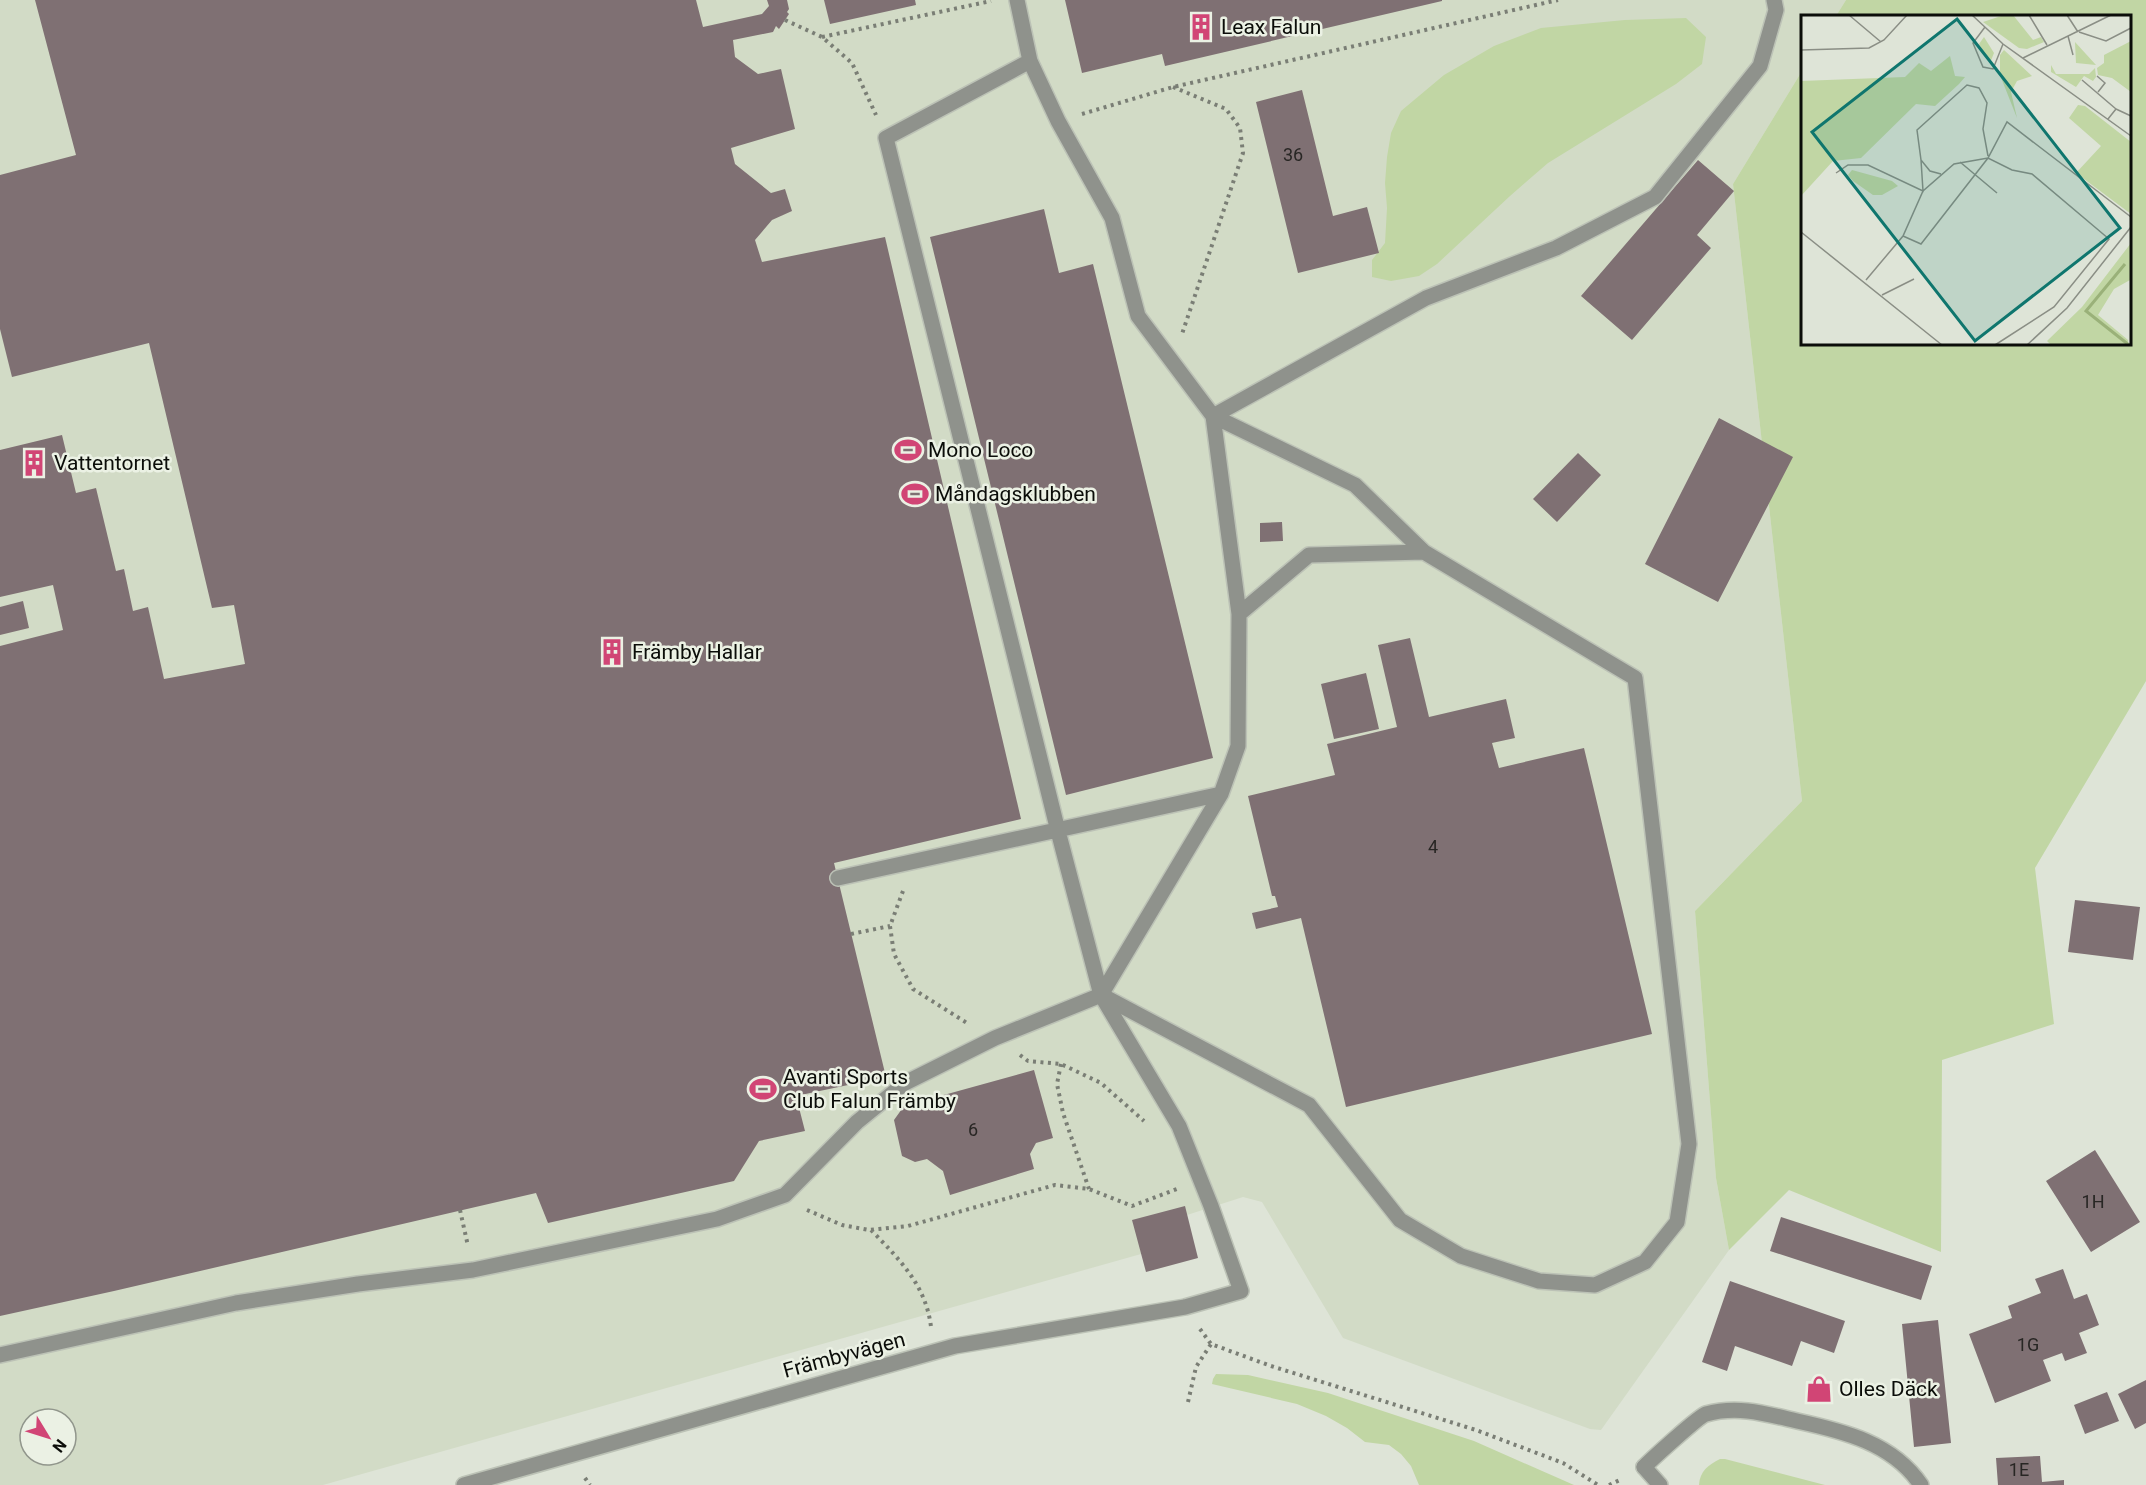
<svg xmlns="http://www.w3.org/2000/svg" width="2146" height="1485" font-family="Roboto,sans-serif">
  <rect width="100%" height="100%" fill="#dee4d7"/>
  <path fill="#d2dbc6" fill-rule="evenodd" d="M0,0h1846l-10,16h-34v55l-69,113 69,617 -107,110 21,267 13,72 -128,180 -11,-1 -247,-91 -81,-136 -19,-5 -56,18 -46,39 -818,231h-323zM30,1419h36v36h-36z"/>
  <path fill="#c1d6a4" d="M1846,0h300v681l-111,187 19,156 -112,36 -1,192 -152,-62 -60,60 -13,-72 -21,-267 107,-110 -69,-617 69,-113v273h328v-328h-294z
    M1686,18l20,19 -4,27 -26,20 -128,79 -38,33 -73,68 -18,12 -28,5 -19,-4v-17l13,-17 2,-35 -2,-25 2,-26 4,-24 10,-22 43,-36 50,-29 47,-18 84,-8z
    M1216,1374l32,1 80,18 146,48 100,44h-155l-8,-19 -10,-12 -12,-9 -24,-3 -18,-14 -21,-12 -29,-12 -85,-20 1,-5z
    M1720,1459h5l100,26h-126c1,-14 9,-20 21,-26z"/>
  <path fill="#7f7073" d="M35,0h661l7,27 59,-13 7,-8 -2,-6h20l2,9 -2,3 2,2 -10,15 -3,-3 -3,6 -40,8 2,17 23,17 23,-5 14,60 -64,19 4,16 36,29 14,-4 7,22 -20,9 -17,20 7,22 123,-25 136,582 -187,44 52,214 -90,19 9,35 -46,10 -25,40 -186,42 -12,-30 -422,98 -114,25v-670l63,-16 -10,-45 -53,12v-147l62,-15 14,58 20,-5 20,83 8,-2 9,42 15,-4 16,72 81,-15 -11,-59 -22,3 -63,-265 -137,34 -12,-48v-154l76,-20z
    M824,0h91l1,5 -86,19z
    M1065,0h377v1l-277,65 -3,-12 -80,19z
    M1302,90l31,126 34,-9 12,46 -81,20 -42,-171z
    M1698,160l36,31 -37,44 14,13 -79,92 -51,-44z
    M1044,209l15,64 34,-9 120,494 -147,37 -136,-558z
    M1719,418l74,39 -75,145 -73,-38z
    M1578,453l23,22 -44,47 -24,-23z
    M1282,522l1,19 -23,1v-19z
    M23,601l6,27 -29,7v-28z
    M1410,638l19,79 77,-18 9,39 -23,5 7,25 85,-20 68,286 -306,73 -45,-189 -45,11 -4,-16 26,-6 -3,-11h-3l-24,-100 87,-21 -8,-31 70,-17 -19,-82z
    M1366,673l13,56 -45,10 -13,-55z
    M2075,900l65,7 -7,53 -65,-8z
    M1034,1070l19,68 -17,5 -6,11 4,15 -84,26 -7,-24 -16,-12 -12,3 -13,-6 -8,-36 10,-14z
    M2095,1150l45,72 -49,30 -45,-71z
    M1185,1206l13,52 -52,14 -14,-52z
    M1781,1217l151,49 -11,34 -151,-49z
    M2063,1269l11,30 13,-5 12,31 -20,8 8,20 -22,8 -3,-8 -19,7 8,21 -56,22 -26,-69 43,-16 -4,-12 33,-13 -6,-14z
    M1730,1281l115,40 -11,32 -33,-12 -9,25 -57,-20 -8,25 -25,-9z
    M1938,1320l13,123 -37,4 -12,-123z
    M2146,1380v43l-11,6 -17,-35z
    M2107,1392l12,29 -34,13 -11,-29z
    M2040,1456l2,26 22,-2v5h-66l-2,-27z"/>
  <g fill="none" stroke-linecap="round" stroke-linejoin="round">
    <defs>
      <path id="service" d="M1424,552l-69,-67 -142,-69 213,-118 130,-50 99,-51 105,-131 16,-56 -2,-10
        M838,878l383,-84
        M1101,995l208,110 91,115 61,36 78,25 56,4 50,-23 32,-40 12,-78 -54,-466 -211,-126 -115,3 -70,59
        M0,1355l236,-52 122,-19 115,-14 244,-51 68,-24 72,-73 48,-39 90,-45 106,-43 120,-201 17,-48 1,-132 -26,-198 -75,-100 -26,-98 -54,-97 -28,-60 -13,-61
        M1644,1467c8,-8 55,-51 62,-53 32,-9 61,0 91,7 46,10 96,22 124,64
        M464,1485l491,-139 230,-39 56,-16 -30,-85 -32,-80 -78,-131 -43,-164 -172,-693 144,-77"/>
      <path id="minor" d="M1644,1467l16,18"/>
    </defs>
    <use href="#service" stroke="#bcc2b6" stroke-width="18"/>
    <use href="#minor" stroke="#bcc2b6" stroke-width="18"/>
    <path stroke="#7a7e75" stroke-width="4" stroke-dasharray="3 4.5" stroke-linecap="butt" d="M785,20l37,17 30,26 24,52
      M822,37l169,-36
      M1173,87l53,22 14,19 3,25 -61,181
      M1082,114l91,-27 385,-87
      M903,891l-13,35 4,28 19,35 54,34
      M851,934l39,-8
      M1020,1055l8,6 33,3 40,19 43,38
      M1061,1064l-4,20 6,29 26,76
      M460,1210l8,36
      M807,1210l35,15 27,5 39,-4 147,-41 34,4 43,17 45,-17
      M871,1230c28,29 55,55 60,97
      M1200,1329l11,15 60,22 205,64 87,33 35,22
      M1188,1402l8,-35 15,-23
      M585,1478l5,7
      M1609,1485l13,-6"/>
    <use href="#service" stroke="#8f928c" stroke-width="15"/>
    <use href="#minor" stroke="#8f928c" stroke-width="15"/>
  </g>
  <defs>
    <symbol id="building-bare" viewBox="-9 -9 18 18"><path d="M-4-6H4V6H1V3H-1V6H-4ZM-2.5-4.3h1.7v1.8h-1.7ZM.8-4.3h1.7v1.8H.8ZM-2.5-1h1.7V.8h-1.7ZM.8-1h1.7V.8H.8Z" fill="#d14575" stroke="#ebf1e4" stroke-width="2.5" paint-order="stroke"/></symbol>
    <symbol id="stadium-bare" viewBox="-9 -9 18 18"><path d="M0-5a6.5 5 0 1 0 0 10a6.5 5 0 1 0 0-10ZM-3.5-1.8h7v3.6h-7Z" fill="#d14575" stroke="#ebf1e4" stroke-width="2.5" paint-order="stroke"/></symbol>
    <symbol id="shop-bare" viewBox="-9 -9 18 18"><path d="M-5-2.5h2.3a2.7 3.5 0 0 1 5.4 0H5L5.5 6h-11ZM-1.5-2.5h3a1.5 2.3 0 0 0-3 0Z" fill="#d14575" stroke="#ebf1e4" stroke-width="2.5" paint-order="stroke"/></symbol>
  </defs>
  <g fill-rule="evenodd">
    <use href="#building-bare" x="1182" y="8" width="38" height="38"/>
    <use href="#stadium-bare" x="889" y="431" width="38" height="38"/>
    <use href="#building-bare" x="15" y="444" width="38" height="38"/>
    <use href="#stadium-bare" x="896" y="475" width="38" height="38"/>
    <use href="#building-bare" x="593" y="633" width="38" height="38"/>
    <use href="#stadium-bare" x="744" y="1070" width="38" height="38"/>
    <use href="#shop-bare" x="1800" y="1370" width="38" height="38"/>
  </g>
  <g text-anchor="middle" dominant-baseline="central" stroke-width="5" stroke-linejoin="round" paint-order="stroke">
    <g font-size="18" fill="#282624">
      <text x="1293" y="154">36</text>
      <text x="1433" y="846">4</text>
      <text x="973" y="1129">6</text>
      <text x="2093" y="1201">1H</text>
      <text x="2028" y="1344">1G</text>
      <text x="2019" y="1469">1E</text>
    </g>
    <g font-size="21" fill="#0b0d09" stroke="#ebf1e4" text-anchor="start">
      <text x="1221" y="27">Leax Falun</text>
      <text x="928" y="450">Mono Loco</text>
      <text x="54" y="463">Vattentornet</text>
      <text x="935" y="494">Måndagsklubben</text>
      <text x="632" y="652">Främby Hallar</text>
      <text x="783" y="1077">Avanti Sports<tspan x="783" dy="24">Club Falun Främby</tspan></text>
      <text x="1839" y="1389">Olles Däck</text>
    </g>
    <g font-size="21" fill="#0b0d09" stroke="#ebf1e4">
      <text transform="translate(844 1355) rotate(-15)">Främbyvägen</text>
    </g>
  </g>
  <g transform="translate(1801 15)">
    <rect width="330" height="330" fill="#dee4d7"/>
    <path d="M203,0h9l20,25 8,-3 3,5 -17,7 -8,-1 -36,-26zM183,22l10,16 -4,10 -11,-19zM330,26v51l-19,-14 -14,-3 -1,-7 7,-5v-8zM274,27l21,23 -20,-2zM203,35l28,26 -15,5 -6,11 6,26 -17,-43v-20zM149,41l5,20 10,1 -6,7 -24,22 -19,-2 -55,54 -28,3 -32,35v-115l104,-4 14,-14 12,8zM250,50l5,9h33l6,-6 1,9 -3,4 -9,-5 -8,11 -25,-15zM277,90l7,1 46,36v72l-55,-41 25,-27 -32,-28zM51,155l40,11 6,5 -16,9h-9l-20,-14 -5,-6zM330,228l-1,37 -16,9 -16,26 30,25v5h-77l-4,-4 35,-34z" fill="#c1d6a4"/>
    <path fill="none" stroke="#9ab179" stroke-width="3" d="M324,249l-39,47 43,34"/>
    <path fill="none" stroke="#8a8e85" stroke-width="1.5" d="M48,0l32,27M171,0l31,29 128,92M228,0l18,30M266,0l11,17M184,12l-12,16 10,24 10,2 10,-25M278,17l27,9 25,-13M267,21l5,19M0,35l68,-2 15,-8 23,-25M222,43l88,-43M296,61l8,7 -7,9M281,65l34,29M307,104l8,-10 15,7M159,147l37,31M35,158l12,-8h20l55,26 -2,-31M140,159l-11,-3 -9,-11 -4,-30 50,-45 12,3 8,15 -4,26 5,27M0,217l141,113M102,221l18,8 67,-86 19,-36 124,95M65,265l37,-44 20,-45 31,-27 34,-6 24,12 20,4 77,65 -55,68 -59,38M81,280l32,-16M226,330l40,-37 64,-81"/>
    <path fill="#0f766e" fill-opacity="0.15" stroke="#0f766e" stroke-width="3" d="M156,4l163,209 -145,113 -163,-209z"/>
    <rect width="330" height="330" fill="none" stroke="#0b0d09" stroke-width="3"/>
  </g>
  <g transform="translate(48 1437) rotate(128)"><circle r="28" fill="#ebf1e4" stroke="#91968c" stroke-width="1.5"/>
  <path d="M0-4.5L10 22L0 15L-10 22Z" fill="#d14575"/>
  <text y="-9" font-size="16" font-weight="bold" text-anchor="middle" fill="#0b0d09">N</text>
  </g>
</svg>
